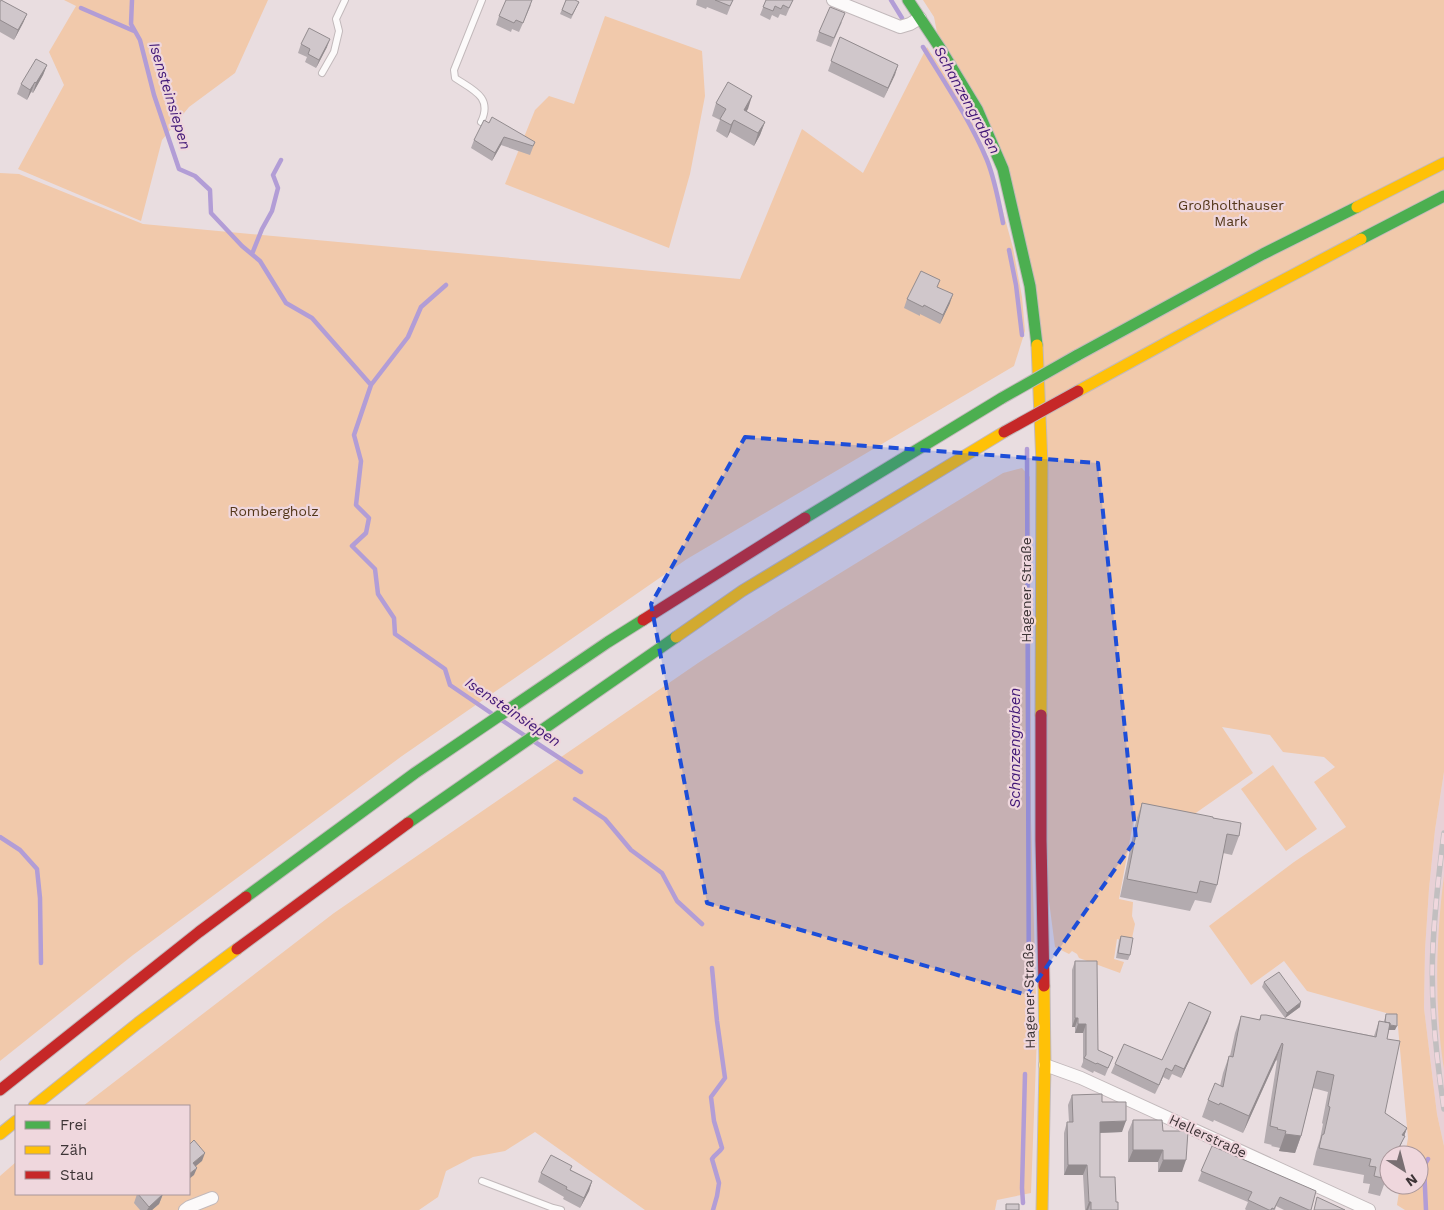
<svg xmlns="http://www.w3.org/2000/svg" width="1444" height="1210" font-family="'Work Sans',sans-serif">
  <rect width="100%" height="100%" fill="#e9dde0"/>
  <path fill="#e8d1d6" d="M1444,772v103l-6,73v60l6,62v76l-7,-32 -13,-106 1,-58 4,-61 6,-59z"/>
  <path fill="#f1c9ab" d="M64,0h204l-33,73 -46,34 -27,33 -21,81 -123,-52 46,-84 -15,-33 27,-46z
    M923,0h521v772l-9,58 -6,59 -4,61 -1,58 13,106 7,32v64h-39l-8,-5 3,-20h19v-30h-14l3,-17 -11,-122 -90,-25 -23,-30 -33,24 -42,-59 85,-64 52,-35 -32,-45 21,-15 -11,-10 -41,-5 -13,-17 -48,-8 31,46 -63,44 -4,11 -52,-10 -15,81 14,3 -1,14 3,8 -4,19 -14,-4 -3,20 10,3 -4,11 -41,-15 -2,-4 -5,-3 -3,3 -14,-7 -14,-107 -3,-484 -35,-187 -63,-121 -6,-31z
    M605,16l97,35 3,45 -15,78 -21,74 -164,-64 30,-74 14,-14 25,8z
    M927,47l37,57 24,53 25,91 9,49 3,34 -11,35 -327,193 -285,197 -269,199 -133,106v-888l19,1 124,50 597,55 62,-150 61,44z
    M1022,468l8,9 1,341 6,217 -6,158 -34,7 -2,10h-350l-110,-78 -30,19 -32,6 -27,14 -8,26 -19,13h-419v-34l16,-14v32h173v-88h-106l251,-193 364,-250 82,-53 223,-137z
    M1273,765l44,64 -31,22 -45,-62z
    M1444,875v195c-10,-64 -8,-131 0,-195z"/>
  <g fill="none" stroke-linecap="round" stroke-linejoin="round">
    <path stroke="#b29dd6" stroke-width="4.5" d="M132,0l-1,24 9,16 14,55 25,74 16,7 15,14 1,23 31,33 18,15 26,42 26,15 59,67 -17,50 7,26 -5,44 13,13 -3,15 -14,13 23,23 3,25 16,24 1,16 50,35 5,16 41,28
      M891,0l11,18
      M81,8l53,23
      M923,47c22,36 47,73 64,113 8,20 12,43 16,63
      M1009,250l7,35 6,50
      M252,254l10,-25 10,-18 6,-23 -5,-13 8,-15
      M371,385l37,-48 13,-30 25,-22
      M1027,449l2,581 3,17
      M503,721l21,14
      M535,742l46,30
      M575,799l30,20 26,31 31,23 15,28 25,23
      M0,837l20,13 17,19 3,29 1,65
      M712,968l5,53 8,57 -14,19 3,24 8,27c-3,5 -7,6 -10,11l7,24 -2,13 -4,14
      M1023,1203l-1,-15 3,-114
      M1426,1210l-2,-44 4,-7"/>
    <defs>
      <path id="lane" d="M322,73l12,-21 5,-21 -3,-12 9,-19
        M481,122c12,-25 -8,-32 -26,-44l-1,-8 28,-70
        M482,1181l71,27 8,2"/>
      <path id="street" d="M833,0l67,27 10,-3 10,-6
        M1045,1065l36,13 288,132
        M185,1210l4,-3 23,-9"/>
      <path id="fast" d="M908,0l32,48 37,61 26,60 27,117 7,59
        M1361,239l83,-43
        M1076,356l187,-102 94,-47
        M805,518l197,-120
        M408,823l268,-186
        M246,897l169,-124 193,-131 35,-22"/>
      <path id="slow" d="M1357,207l87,-44
        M1037,345l5,119 -1,251
        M1078,391l137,-75 146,-77
        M676,637l66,-46 262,-159
        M34,1106l104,-83 99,-74
        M0,1134l16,-13
        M1042,1210l3,-145 -1,-79"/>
      <path id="jam" d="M643,620l162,-102
        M1041,715v125l3,146
        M237,949l171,-126
        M0,1090l199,-158 47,-35"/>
    </defs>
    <use href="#lane" stroke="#c2b9bb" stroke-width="8"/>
    <use href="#street" stroke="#c2b9bb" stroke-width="14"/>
    <use href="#fast" stroke="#c2b9bb" stroke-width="13"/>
    <use href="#slow" stroke="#c2b9bb" stroke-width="13"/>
    <use href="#jam" stroke="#c2b9bb" stroke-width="13"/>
    <use href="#lane" stroke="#fcfafa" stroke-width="6"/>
    <use href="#street" stroke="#fcfafa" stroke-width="12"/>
    <use href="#fast" stroke="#4caf50" stroke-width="11"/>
    <use href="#slow" stroke="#ffc107" stroke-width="11"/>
    <use href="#jam" stroke="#c62828" stroke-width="11"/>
    <defs>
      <path id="rail" d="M1444,833c-5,38 -9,75 -11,113 -3,55 3,110 11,163"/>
    </defs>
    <use href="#rail" stroke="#c2bfc0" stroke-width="5.5"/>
    <use href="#rail" stroke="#efd7dd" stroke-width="4" stroke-dasharray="11" stroke-linecap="butt"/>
    <defs>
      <path id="fast-bridge" d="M1002,398l74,-42"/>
      <path id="jam-bridge" d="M1004,432l74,-41"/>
    </defs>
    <use href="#fast-bridge" stroke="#c2b9bb" stroke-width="13" stroke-linecap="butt"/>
    <use href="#jam-bridge" stroke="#c2b9bb" stroke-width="13" stroke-linecap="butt"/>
    <use href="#fast-bridge" stroke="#4caf50" stroke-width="11"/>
    <use href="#jam-bridge" stroke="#c62828" stroke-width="11"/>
  </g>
  <path fill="#b3abaf" d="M566,0l13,2 -8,17 -11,-5z
    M697,0h36l-6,15 -20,-8 -1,2 -10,-4z
    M766,0h27l-7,16 -6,-2 -2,4 -6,-3 -2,5 -10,-5z
    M0,2l27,12 -4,9 -9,17 -14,-8z
    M531,5l-12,27 -7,-3 -1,3 -15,-7 3,-9z
    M842,22l-11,25 -15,-6 3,-9z
    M840,37l58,28 -14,33 -56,-27z
    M301,44l26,3 -11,21 -11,-6 2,-5 -9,-4z
    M47,65l-4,10 -10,18 -2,-1 -4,8 -10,-6 4,-10z
    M752,96l-6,15 19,11 -5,13 -6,11 -24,-14 -3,6 -11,-7 4,-11 -8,-4 4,-13z
    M489,123l46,19 -5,13 -29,-10 -9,16 -21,-13 3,-8z
    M938,287l12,16 -10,21 -20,-10v2l-16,-8 3,-9z
    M1142,803l71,15 26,18 -7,19 -9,-2 -6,32 -6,18 -16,-3 -5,11 -70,-14 16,-76z
    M1121,936l9,19 -2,5 -12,-2 3,-18z
    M1075,961l23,89 15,7 -8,19 -11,-5 -1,2 -12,-6 2,-5v-29h-8v-6h-3v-57z
    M1264,982l36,25 -15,11 -23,-31z
    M1386,1014l9,16h-6l-2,9 -2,74 22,15 -3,8 -15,19v16l-1,3h-1l-1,5 -6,17 -12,-3 2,-9 -7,-1 1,-8 -51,-10 3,-13 4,-13 3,-15 -1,-1 6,-31 -15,-4 -12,48 -6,17 -16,-2 1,-3 -9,-2 1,-1 -8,-2 13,-82 -1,-1 -33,73 -29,-13 -1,2 -11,-5 6,-17 12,-14 3,-13 6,-17h1l5,-23 6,-17 18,4 2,-5 113,21 5,-15 5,1z
    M1208,1021l-27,57 -9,-4 -3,6 -6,-3 -8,17 -44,-21 4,-9 47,-4z
    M1072,1095l30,7 20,30 -22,1v44l16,25 2,8h-33l-2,-35h-19v-42l3,-11h2l-1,-17z
    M1133,1120l30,11 19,41h-24v-10h-30v-30z
    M1212,1146l99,64h-27l-8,-4 -1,4h-29l-1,-1 3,-7 -50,-21z
    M571,1170l21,11 -3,10 -9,17 -17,-9 1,-2 -26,-15 3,-9z
    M137,1194h26l-4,10 -7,6h-12l-6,-7z"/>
  <path fill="#928b8e" d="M27,14l-4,9 -9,17 4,-10z
    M330,39l-3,8 -11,21 3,-8z
    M47,65l-4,10 -10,18 3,-10z
    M898,65l-3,10 -11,23 4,-10z
    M35,82l-4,10 -4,8 3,-10z
    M752,96l-4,13 -8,13 4,-12z
    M734,120l-4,12 -3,6 4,-13z
    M765,122l-5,13 -6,11 4,-13z
    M504,137l-3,8 -9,16 3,-8z
    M953,294l-3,9 -10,21 3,-9z
    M1301,1002l-1,5 -15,11 2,-5z
    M1211,1012l-3,9 -27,57 3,-9z
    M1075,1018h3l-3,9h-3z
    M1078,1024h8l-3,9h-8z
    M1385,1025l12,1 -2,4h-12z
    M1282,1043l-6,17 -33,73 6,-17z
    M1166,1068l-3,9 -8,17 4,-9z
    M1126,1121l-4,11 -26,1 4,-11z
    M1407,1128l-9,25v2h-3l7,-20z
    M1285,1134l16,2 -6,17 -16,-2z
    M1133,1150h30l-5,12h-30z
    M205,1153l-3,8 -12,10 3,-8z
    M1163,1160h23l-4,12h-24z
    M1068,1165h19l-4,10h-19z
    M197,1168l-3,7 -5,4v-5z
    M592,1181l-3,10 -9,17 4,-10z
    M163,1194l-4,10 -7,6h-5l2,-3z
    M1089,1202h2l-3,8h-2z"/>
  <path fill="#d0c7cb" stroke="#928b8e" d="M1,0l26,14 -9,16 -18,-10v-18z
    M506,0h26l-9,23 -7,-3 -2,3 -15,-7z
    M566,0h9l4,2 -7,13 -10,-5z
    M715,0h18l-3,6z
    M766,0h27l-4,8 -6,-3 -2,4 -6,-3 -2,5 -10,-4z
    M830,7l15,6 -11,25 -15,-6z
    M309,28l21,11 -11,21 -11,-6 2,-5 -9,-5z
    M840,37l58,28 -10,23 -57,-27z
    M36,59l11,6 -11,18 -1,-1 -5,8 -9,-6z
    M728,82l24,14 -8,14 21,12 -7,11 -24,-13 -3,5 -11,-6 6,-10 -10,-6z
    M492,117l43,25 -2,4 -29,-9 -9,16 -21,-13 10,-20 5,3z
    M921,271l19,9 -3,7 16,7 -10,21 -19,-10 -1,2 -16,-8z
    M1142,803l71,14v1l28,5 -2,13 -12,-2 -10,51 -17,-4 -3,12 -70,-14z
    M1121,936l12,2 -3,17 -12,-2z
    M1075,961h22l1,89 15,7 -5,11 -11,-5 -1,1 -12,-6 2,-3v-31h-8v-6h-3z
    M1279,972l22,30 -14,11 -23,-31z
    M1189,1002l22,10 -27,57 -9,-4 -3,6 -6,-3 -7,17 -44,-21 9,-20 38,16z
    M1386,1014h11v12l-7,-1v-2l-5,-1z
    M1261,1015h5l110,22 3,-16 11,2 -3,16 13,2 -15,72 22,15 -5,7 3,1 -10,19h-6l-3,24 -12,-3 2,-9 -7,-1 2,-7 -52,-11 3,-13 2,-1 6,-27 -2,-1 6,-31 -17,-4 -16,65 -16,-2 1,-3 -9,-2 1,-1 -8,-2 13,-82 -1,-1 -33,73 -29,-13 -1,2 -11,-5 7,-17 8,4 6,-31 4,1 8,-41 19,4z
    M1102,1094v8h24v19l-26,1v55h15l1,25h2v8h-27v-8h-2l-2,-37h-19l-1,-43h6l-1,-27z
    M1133,1120h29l1,11h25l-2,29h-23v-10h-30z
    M194,1140l11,13 -12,10 4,5 -8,6v-29z
    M1212,1146l104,45 -5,19h-2l-29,-13 -6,12 -2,-1 -1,2h-2l-21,-10 4,-8 -51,-21z
    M551,1155l21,11 -2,4 22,11 -8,17 -18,-9 1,-2 -26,-14z
    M138,1194h25l-14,13z
    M1317,1197l28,13h-31z
    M1006,1204h13v6h-13z"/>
  <path fill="#1d4ed8" fill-opacity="0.2" stroke="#1d4ed8" stroke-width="4" stroke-dasharray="10 6" stroke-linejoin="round" d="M745,437l353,26 38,376 -109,156 -320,-92 -56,-299z"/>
  <g text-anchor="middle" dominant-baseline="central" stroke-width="4.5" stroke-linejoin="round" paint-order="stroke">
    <g font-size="14" fill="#54371a" stroke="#efd7dd">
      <text x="1231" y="205">Großholthauser<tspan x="1231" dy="16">Mark</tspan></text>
      <text x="274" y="511">Rombergholz</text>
    </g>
    <g font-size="14" fill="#3d3436" stroke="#efd7dd">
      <text transform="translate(1026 590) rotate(-90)">Hagener Straße</text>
      <text transform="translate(1029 996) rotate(-91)">Hagener Straße</text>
      <text transform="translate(1208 1136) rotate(25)">Hellerstraße</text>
    </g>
    <g font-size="15" font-style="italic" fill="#411777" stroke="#efd7dd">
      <text transform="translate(170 96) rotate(73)">Isensteinsiepen</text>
      <text transform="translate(967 100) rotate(61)">Schanzengraben</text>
      <text transform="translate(513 712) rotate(34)">Isensteinsiepen</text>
      <text transform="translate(1015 748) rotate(-90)">Schanzengraben</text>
    </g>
  </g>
  <rect x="15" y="1105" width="175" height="90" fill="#efd7dd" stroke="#a8969a"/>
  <rect x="25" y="1121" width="25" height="8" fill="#4caf50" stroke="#a8969a"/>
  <text x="60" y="1130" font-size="15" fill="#3d3436">Frei</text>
  <rect x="25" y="1146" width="25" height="8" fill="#ffc107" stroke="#a8969a"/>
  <text x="60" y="1155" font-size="15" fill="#3d3436">Zäh</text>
  <rect x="25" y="1171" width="25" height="8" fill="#c62828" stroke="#a8969a"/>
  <text x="60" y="1180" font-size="15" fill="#3d3436">Stau</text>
  <g transform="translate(1404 1170) rotate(144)"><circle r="24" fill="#efd7dd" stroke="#a8969a"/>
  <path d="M0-4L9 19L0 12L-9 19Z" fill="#796f72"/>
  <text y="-8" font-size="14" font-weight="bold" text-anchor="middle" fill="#3d3436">N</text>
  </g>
</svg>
